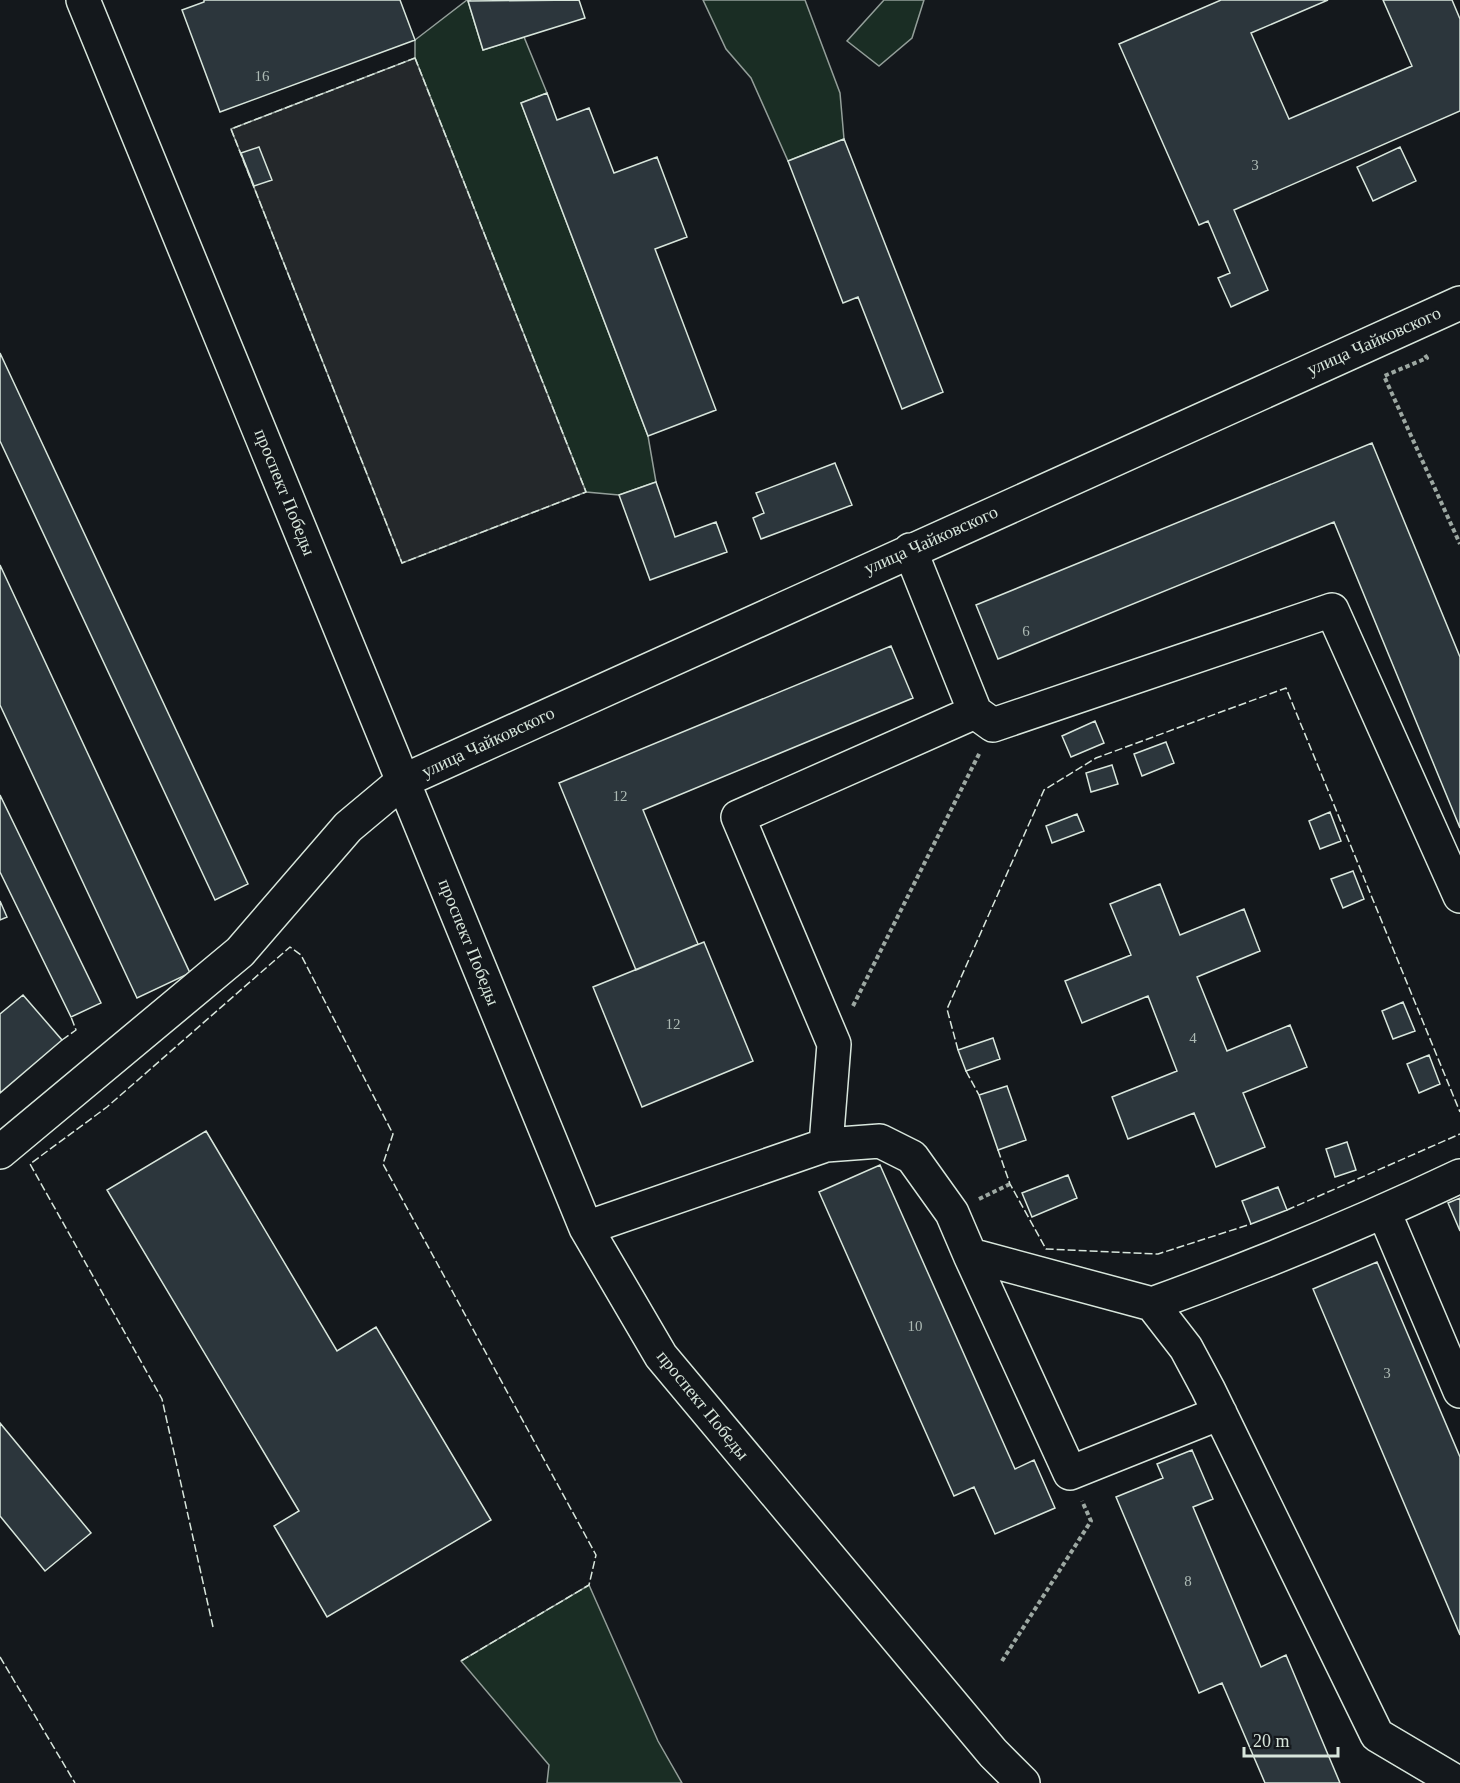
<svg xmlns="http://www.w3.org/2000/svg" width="1460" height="1783" font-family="Georgia,serif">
  <rect width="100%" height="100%" fill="#14181c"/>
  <path fill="#1a2d24" stroke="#939e99" stroke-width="1.5" d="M467,0h4l-3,1 15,49 41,-13 23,56 -26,10 127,333 8,46 -37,13 -33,-3 -171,-434v-18z
    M703,0h102l35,93 4,46 -56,22 -37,-83 -25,-29z
    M884,0h40l-12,38 -33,28 -32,-25z
    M589,1585l69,156 24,42h-135l2,-18 -88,-104z"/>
  <path fill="#24282b" stroke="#939e99" stroke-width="1.5" d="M415,58l171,434 -184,71 -171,-434z"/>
  <path fill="#2c363c" stroke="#d8e6dc" stroke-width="1.5" d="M204,0h196l15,40 -195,72 -38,-102 22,-8z
    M579,0l6,18 -102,32 -15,-49z
    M1221,0h107l-77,33 38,86 123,-53 -29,-66h69l8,19v92l-226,99 34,80 -37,17 -13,-29 12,-5 -22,-52 -9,4 -80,-181z
    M547,93l10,27 32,-12 25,65 43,-16 30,80 -32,12 61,161 -68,26 -127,-333z
    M844,139l99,253 -41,17 -44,-112 -15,6 -55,-142z
    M259,147l13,33 -18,6 -13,-33z
    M1400,147l16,34 -43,20 -16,-34z
    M0,353l248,531 -33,16 -215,-459z
    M1372,443l88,214v171l-126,-306 -336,137 -22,-54z
    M835,463l17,42 -91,34 -8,-21 11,-5 -8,-20z
    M656,482l19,55 41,-15 11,30 -77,28 -31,-85z
    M0,565l190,408 -53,25 -137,-293z
    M891,646l22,52 -270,112 55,134 -62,26 -77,-187z
    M1095,721l9,22 -33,14 -9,-21z
    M1166,742l8,21 -32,13 -8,-22z
    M1112,765l6,19 -27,8 -5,-19z
    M0,795l101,208 -30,14 -71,-145z
    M1330,812l11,29 -21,8 -11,-28z
    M1077,814l7,17 -32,12 -6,-17z
    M1353,871l11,28 -21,9 -12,-29z
    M1160,884l20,51 64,-26 16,42 -63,26 30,74 63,-26 17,42 -64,26 22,54 -49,20 -22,-54 -66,26 -16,-42 65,-26 -29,-75 -66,27 -17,-42 66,-26 -21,-51z
    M0,901l7,16 -7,3z
    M704,942l49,119 -111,46 -49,-120z
    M23,995l39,45 -62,53v-79z
    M1403,1002l12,29 -22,8 -11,-28z
    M993,1038l7,21 -34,12 -8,-21z
    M1429,1055l11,29 -21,9 -12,-29z
    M1007,1086l19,54 -28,10 -19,-55z
    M206,1131l131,220 39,-24 115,193 -164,97 -53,-91 25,-15 -192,-321z
    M1347,1142l9,28 -21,7 -9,-28z
    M880,1165l135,304 19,-9 21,48 -60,26 -21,-47 -20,9 -135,-304z
    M1068,1175l9,23 -45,19 -10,-24z
    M1278,1187l9,23 -36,14 -9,-23z
    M1460,1198v33l-12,-28z
    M1377,1262l83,195v178l-147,-346z
    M0,1423l91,110 -46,38 -45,-55z
    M1192,1450l21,49 -20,8 68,160 25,-12 54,128h-75l-43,-100 -23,10 -83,-196 47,-19 -6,-14z"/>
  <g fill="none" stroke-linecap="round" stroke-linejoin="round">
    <defs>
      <path id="minor" d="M83,0l503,1228 75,128 332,397 30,30
        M910,550l65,162
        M826,1145l8,-101 -96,-227 237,-105 18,13 339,-115 128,286
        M0,1152l240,-200 108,-125 55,-46 1057,-478
        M1384,1212l76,179
        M586,1228l240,-83 54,-4 32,16 40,56 18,42 182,49 34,44 22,41 169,346 81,48
        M970,1255l100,218 150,-60
        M1152,1304c105,-38 207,-80 308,-128"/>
    </defs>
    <use href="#minor" stroke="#d8e6dc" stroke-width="36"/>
    <path stroke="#9da8a2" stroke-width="4" stroke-dasharray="4.5 3" stroke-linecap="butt" d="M1425,355l2,3 -43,18 76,168
      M853,1006l127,-254
      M979,1199l31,-15
      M1002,1661l89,-140 -9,-20"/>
    <use href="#minor" stroke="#14181c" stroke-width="33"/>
    <path stroke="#d8e6dc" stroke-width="1.5" stroke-dasharray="8 3" stroke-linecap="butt" d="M415,58l171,434 -184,71 -171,-434z
      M62,1040l14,-10 -5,-13
      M958,1050l-11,-41 97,-219 52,-32 190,-70 174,424
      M966,1071l13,24
      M998,1150l12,34 36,65 112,5 93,-30
      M1287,1210l173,-76
      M213,1627l-51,-228 -132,-235 77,-57 183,-160 11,8 92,179 -10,30 213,391 -7,30 -128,76
      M0,1657l75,126"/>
  </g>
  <g text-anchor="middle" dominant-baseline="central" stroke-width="4.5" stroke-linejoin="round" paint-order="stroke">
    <g font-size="15" fill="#adbab4">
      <text x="262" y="76">16</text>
      <text x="1255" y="165">3</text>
      <text x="1026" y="631">6</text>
      <text x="620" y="796">12</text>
      <text x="673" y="1024">12</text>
      <text x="1193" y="1038">4</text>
      <text x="915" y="1326">10</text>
      <text x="1387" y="1373">3</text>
      <text x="1188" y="1581">8</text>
    </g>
    <g font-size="18" fill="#d8e6dc" stroke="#14181c">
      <text transform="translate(1374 341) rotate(-24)">улица Чайковского</text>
      <text transform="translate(285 492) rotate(68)">проспект Победы</text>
      <text transform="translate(931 540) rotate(-24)">улица Чайковского</text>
      <text transform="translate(488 742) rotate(-25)">улица Чайковского</text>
      <text transform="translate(469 942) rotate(68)">проспект Победы</text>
      <text transform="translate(703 1405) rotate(51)">проспект Победы</text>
    </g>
  </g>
  <path d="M1244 1747v9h94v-9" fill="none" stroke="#d8e6dc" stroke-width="3"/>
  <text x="1253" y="1747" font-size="18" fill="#d8e6dc" stroke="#14181c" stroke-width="4.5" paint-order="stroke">20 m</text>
</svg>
